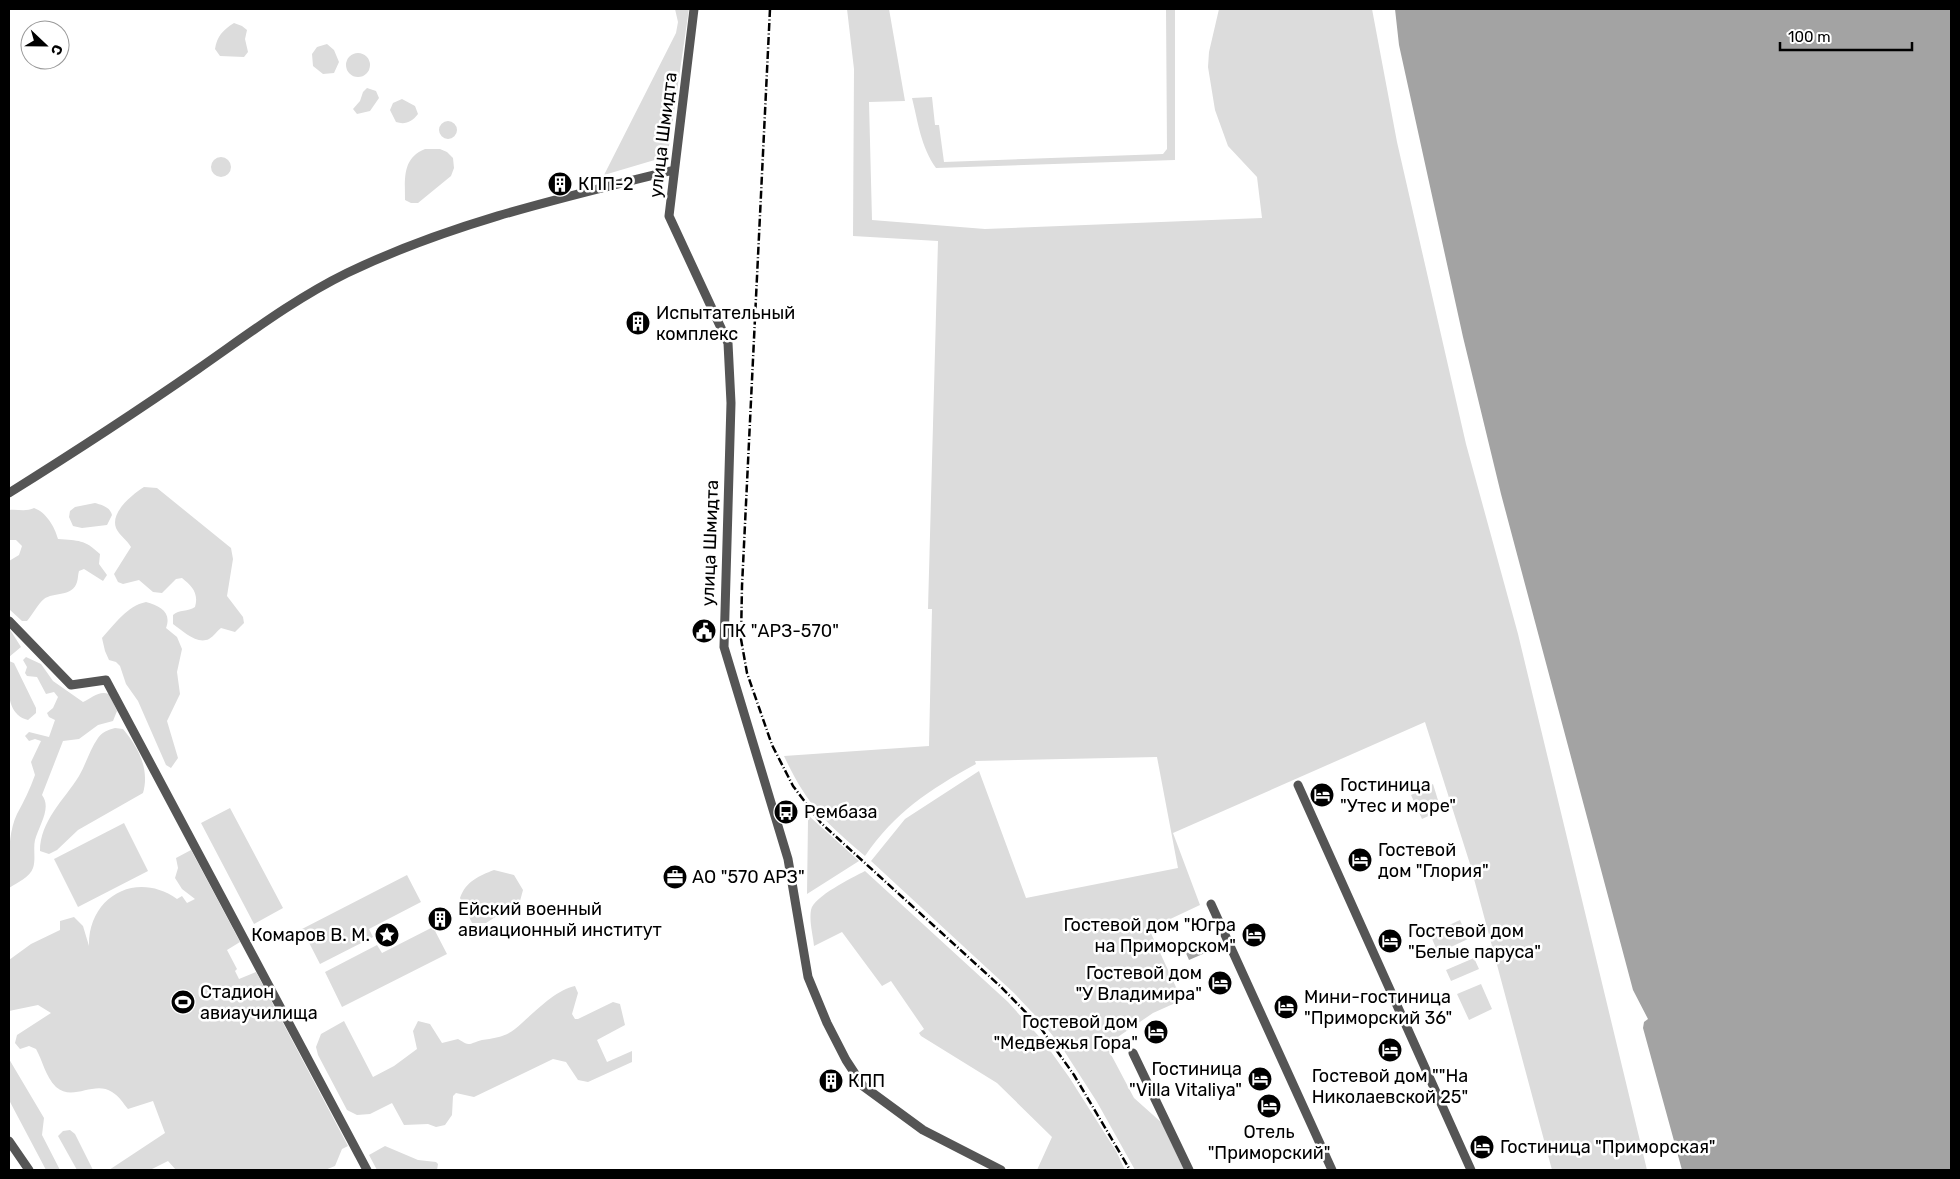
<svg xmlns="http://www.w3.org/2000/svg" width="1960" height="1179" font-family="Rubik,sans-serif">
  <rect width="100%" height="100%" fill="#fff"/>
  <path fill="#dcdcdc" d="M675,9h14l-20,137 -5,9 -6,4 -54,16 72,-142 2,-11z
    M847,9h42l16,92 -36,1 3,118 113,9 277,-11 -5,-41 -29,-31 -13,-36 -7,-43 1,-15 10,-43h153l25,133 69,302 52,190 129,536h-95l-82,-306 -45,-142 -252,111 27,72 -51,24 33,71 -29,13 -47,32 28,53 28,25 22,47h-49l-38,-68 -36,-56 -16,-20 -31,-33 -143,-132 34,-42 74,-48 47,127 152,-30 -21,-111 -182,4 1,3c-47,26 -81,48 -111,92 -40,-34 -58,-51 -81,-100l145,-10 3,-137h-4l10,-368 -85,-5 1,-167z
    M1166,9h9v151l-239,8c-15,-21 -18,-46 -24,-70l20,-1 3,28h4l5,37 219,-8 4,-5z
    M234,23l8,3 5,4 -2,9 3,13 -4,5 -24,-1 -5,-7c2,-13 8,-19 19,-26z
    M327,44l7,6 5,12 -5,11 -11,1 -10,-8 -1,-12 5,-7z
    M346 65a12 12 0 1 1 24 0a12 12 0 1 1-24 0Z
    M367,88l9,3 3,7 -9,13 -13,3 -4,-5 7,-8 3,-9z
    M402,99l13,7 3,8c-6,8 -13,11 -22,8l-6,-12 3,-7z
    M439 130a9 9 0 1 1 18 0a9 9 0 1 1-18 0Z
    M425,149h15l7,3 6,6 1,10 -3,8 -33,27h-7l-6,-3c0,-21 -3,-42 20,-51z
    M211 167a10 10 0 1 1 20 0a10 10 0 1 1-20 0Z
    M144,487l13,1 74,60 2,11 -6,37 16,21 1,6 -9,9 -14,-4c-4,3 -7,8 -12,11 -12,6 -26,-8 -36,-15v-9c6,-6 15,-3 22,-8 4,-14 -3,-21 -13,-29l-6,1 -14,14 -9,-1 -14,-12 -16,4 -5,-2 -4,-8 17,-27c-4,-7 -12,-12 -15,-19 -6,-16 17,-34 28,-41z
    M95,503c7,2 15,4 17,12l-5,10 -25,3 -9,-2 -4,-9 1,-6 5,-4z
    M34,508c12,4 21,19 24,31 21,2 26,0 42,15l-1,10 8,11 -4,6 -19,-12 -5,2c-1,3 -1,8 -2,11 -4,15 -24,10 -33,17 -6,5 -11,15 -17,22h-5l-13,-12v-48l10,-6 3,-9 -6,-6h-7v-30c9,-1 17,2 25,-2z
    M146,602c14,4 26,10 20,26l11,9 5,12 -5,23 3,22 -13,27 11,37 -7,10 -5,-3 -28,-64 -12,-17 -6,-18 -4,-4 -7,-2 -4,-9 -3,-13c13,-14 25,-32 44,-36z
    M9,628l12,19 -12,10z
    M26,657l15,7 12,17 30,21c9,-4 16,-12 26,-8l8,17 -4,10 -15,4 -19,14 -16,2 -21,54c10,13 -3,30 -7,45 -2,9 1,19 -2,28 -3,9 -16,15 -24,20 0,-23 -2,-53 8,-74 7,-13 13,-25 18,-39l-4,-13 10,-21 -6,-2 -6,2 -4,-5 4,-4 20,5 6,-17 -6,-3 -2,-4 6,-5 5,-11 -4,-5 -8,2 -9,-17 -10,-1 -2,-3 2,-6 -4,-7z
    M9,661l5,2 22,45v5l-8,7c-25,-6 -19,-40 -19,-59z
    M115,728l8,1c15,18 27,40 20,64l-65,37 -21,20 -8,4 -9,-3c0,-30 24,-51 39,-75 7,-12 11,-27 19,-38 4,-6 10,-8 17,-10z
    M1433,784l8,26 -19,9 -11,-24z
    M230,808l53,100 -29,16 -53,-101z
    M809,816l50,45 -52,33 1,-74z
    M124,823l24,48 -70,36 -24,-48z
    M191,850l49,92 -13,8 10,19 -2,2 4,8 17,-7 92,174 -6,3 -7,17 -10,4h-149l-8,-9 -18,9h-41l56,-37 -12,-32 -25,8c-5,-6 -9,-13 -16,-17 -18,-12 -39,10 -56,-5 -11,-11 -13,-26 -20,-38l-7,-3 -9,3 -5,-6 2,-8 34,-22 -13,-8 -29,6v-51l22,-16 29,-14v-9l14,-4 9,9 6,20c-1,-49 47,-76 88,-47l5,-3 5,7 8,-4 -13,-10 -7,-11 3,-10 -2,-10z
    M494,870l20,5 9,15 -3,11 -34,22h-14l-12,-25c6,-17 19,-22 34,-28z
    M865,871l143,131 36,40 25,35 47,74 9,19h-88l15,-33 -55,-54 -76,-47 -2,-3 5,-4 -33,-48 -9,5 -40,-54 -28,14c-1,-11 -5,-25 -3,-36 3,-14 41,-32 54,-39z
    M407,875l14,27 -52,27 4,8 -53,27 -18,-35z
    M1460,920l8,19 -30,14 -8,-19z
    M433,927l14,27 -105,53 -17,-35 52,-27 5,8z
    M1474,958l5,11 -28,12 -5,-11z
    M1481,984l11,25 -23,11 -12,-26z
    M575,986l3,7 -6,21 3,5h3l35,-17 7,2 5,21 -28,15 10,22 25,-11v11l-44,20 -10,-2 -12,-18 -13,-3 -79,38 -18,-4 -3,3 -1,19 -7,10 -9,2 -8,-3 -24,1 -12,-22 -22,11 -13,1 -10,-5 -29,-55 -2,-8 5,-13 23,-13 29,56 21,-11 23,-17 -4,-18 5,-10 12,3 12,19 16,-4c13,8 10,5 24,1 12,-2 23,-3 33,-11 16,-13 39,-39 60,-43z
    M9,1059l35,59 -2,17 18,35h-14l-37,-70z
    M70,1130l5,4 18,36h-16l-19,-34 5,-5z
    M385,1146l33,14 18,2 2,2 -1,6h-60l-8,-15z"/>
  <path fill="#a3a3a3" d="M1395,9h556v1161h-269l-39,-142 1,-6 4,-3 -15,-29 -132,-496 -38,-157 -64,-292z
    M1201,944l4,9 -16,7 -4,-9z"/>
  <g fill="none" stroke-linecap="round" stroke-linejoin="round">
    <path stroke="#555" stroke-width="9" d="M694,9l-25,207 59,127 3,60 -7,244 64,212 20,118 19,46 19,37 17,26 60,44 78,40
      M9,493c64,-40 127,-81 189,-124 49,-34 96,-70 149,-96 104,-50 217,-76 327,-103
      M9,621l62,64 35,-5 261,490
      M1298,785l173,385
      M1211,904l121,266
      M1133,1053l56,117
      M9,1141l20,29"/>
    <path stroke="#000" stroke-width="2.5" stroke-dasharray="8 2.5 1 2.5" stroke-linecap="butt" d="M770,9l-28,577 -1,53 6,34 25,72 21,41 28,37 179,163 40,41 34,48 56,95"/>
  </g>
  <defs>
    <symbol id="building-disc" viewBox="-11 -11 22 22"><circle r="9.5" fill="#000" stroke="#fff"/><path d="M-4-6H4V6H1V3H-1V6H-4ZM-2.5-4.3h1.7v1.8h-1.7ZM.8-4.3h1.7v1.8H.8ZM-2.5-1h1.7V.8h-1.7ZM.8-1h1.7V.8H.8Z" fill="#fff"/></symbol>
    <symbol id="civic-disc" viewBox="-11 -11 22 22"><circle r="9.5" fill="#000" stroke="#fff"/><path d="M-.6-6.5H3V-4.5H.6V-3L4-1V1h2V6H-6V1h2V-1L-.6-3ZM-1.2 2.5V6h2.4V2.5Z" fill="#fff"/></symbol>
    <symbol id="hotel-disc" viewBox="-11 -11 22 22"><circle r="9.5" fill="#000" stroke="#fff"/><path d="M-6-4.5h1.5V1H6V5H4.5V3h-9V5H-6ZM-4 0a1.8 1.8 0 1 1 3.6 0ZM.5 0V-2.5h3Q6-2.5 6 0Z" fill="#fff"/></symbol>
    <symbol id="bus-disc" viewBox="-11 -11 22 22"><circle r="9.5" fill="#000" stroke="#fff"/><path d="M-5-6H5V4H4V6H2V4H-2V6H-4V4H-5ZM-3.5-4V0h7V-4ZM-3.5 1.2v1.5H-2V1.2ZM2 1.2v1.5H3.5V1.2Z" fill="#fff"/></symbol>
    <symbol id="office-disc" viewBox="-11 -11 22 22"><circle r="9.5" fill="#000" stroke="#fff"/><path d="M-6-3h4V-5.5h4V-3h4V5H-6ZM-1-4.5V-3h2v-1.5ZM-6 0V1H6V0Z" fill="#fff"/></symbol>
    <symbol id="sight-disc" viewBox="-11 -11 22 22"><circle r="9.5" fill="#000" stroke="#fff"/><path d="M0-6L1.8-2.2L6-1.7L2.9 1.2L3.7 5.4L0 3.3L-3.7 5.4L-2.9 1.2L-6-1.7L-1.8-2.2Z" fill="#fff"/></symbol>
    <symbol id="stadium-disc" viewBox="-11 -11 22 22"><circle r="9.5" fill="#000" stroke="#fff"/><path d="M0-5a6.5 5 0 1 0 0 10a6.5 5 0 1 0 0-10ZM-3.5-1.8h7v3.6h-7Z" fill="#fff"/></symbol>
  </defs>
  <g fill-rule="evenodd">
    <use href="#building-disc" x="546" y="170" width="28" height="28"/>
    <use href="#building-disc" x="624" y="309" width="28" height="28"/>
    <use href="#civic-disc" x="690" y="617" width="28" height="28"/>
    <use href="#hotel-disc" x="1308" y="781" width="28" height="28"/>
    <use href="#bus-disc" x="772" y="798" width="28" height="28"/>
    <use href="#hotel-disc" x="1346" y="846" width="28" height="28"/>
    <use href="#office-disc" x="661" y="863" width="28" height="28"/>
    <use href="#building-disc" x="426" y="905" width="28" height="28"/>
    <use href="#sight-disc" x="373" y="921" width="28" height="28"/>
    <use href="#hotel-disc" x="1240" y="921" width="28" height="28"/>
    <use href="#hotel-disc" x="1376" y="927" width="28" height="28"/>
    <use href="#hotel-disc" x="1206" y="969" width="28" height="28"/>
    <use href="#stadium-disc" x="169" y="988" width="28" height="28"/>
    <use href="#hotel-disc" x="1272" y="993" width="28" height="28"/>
    <use href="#hotel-disc" x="1142" y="1018" width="28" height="28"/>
    <use href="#hotel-disc" x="1376" y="1036" width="28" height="28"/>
    <use href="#hotel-disc" x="1246" y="1065" width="28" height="28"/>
    <use href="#building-disc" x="817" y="1067" width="28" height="28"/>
    <use href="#hotel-disc" x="1255" y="1092" width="28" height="28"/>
    <use href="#hotel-disc" x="1468" y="1133" width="28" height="28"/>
  </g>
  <g text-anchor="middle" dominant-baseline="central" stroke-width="5" stroke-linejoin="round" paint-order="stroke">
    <g font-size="18" fill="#000" stroke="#fff">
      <text transform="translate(663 135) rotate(-83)">улица Шмидта</text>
      <text transform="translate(710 543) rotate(-88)">улица Шмидта</text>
    </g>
    <g font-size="18" fill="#000" stroke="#fff" text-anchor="start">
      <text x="578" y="184">КПП-2</text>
      <text x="656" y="313">Испытательный<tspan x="656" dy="21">комплекс</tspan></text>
      <text x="722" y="631">ПК "АРЗ-570"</text>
      <text x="1340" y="785">Гостиница<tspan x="1340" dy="21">"Утес и море"</tspan></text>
      <text x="804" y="812">Рембаза</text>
      <text x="1378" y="850">Гостевой<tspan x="1378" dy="21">дом "Глория"</tspan></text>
      <text x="692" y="877">АО "570 АРЗ"</text>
      <text x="458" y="909">Ейский военный<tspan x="458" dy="21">авиационный институт</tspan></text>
      <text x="1236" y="925" text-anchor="end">Гостевой дом "Югра<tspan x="1236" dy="21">на Приморском"</tspan></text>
      <text x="1408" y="931">Гостевой дом<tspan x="1408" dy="21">"Белые паруса"</tspan></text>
      <text x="370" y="935" text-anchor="end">Комаров В. М.</text>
      <text x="1202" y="973" text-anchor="end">Гостевой дом<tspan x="1202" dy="21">"У Владимира"</tspan></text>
      <text x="200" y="992">Стадион<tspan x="200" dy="21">авиаучилища</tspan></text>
      <text x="1304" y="997">Мини-гостиница<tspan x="1304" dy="21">"Приморский 36"</tspan></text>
      <text x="1138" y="1022" text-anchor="end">Гостевой дом<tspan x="1138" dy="21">"Медвежья Гора"</tspan></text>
      <text x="1242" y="1069" text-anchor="end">Гостиница<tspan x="1242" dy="21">"Villa Vitaliya"</tspan></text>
      <text x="1390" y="1076" text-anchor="middle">Гостевой дом ""На<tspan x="1390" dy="21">Николаевской 25"</tspan></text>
      <text x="848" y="1081">КПП</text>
      <text x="1269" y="1132" text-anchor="middle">Отель<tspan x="1269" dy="21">"Приморский"</tspan></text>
      <text x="1500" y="1147">Гостиница "Приморская"</text>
    </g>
  </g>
  <rect width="1960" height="1179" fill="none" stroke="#000000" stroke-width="20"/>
  <g transform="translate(45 45) rotate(112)"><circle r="24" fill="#ffffff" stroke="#999999"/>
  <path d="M0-4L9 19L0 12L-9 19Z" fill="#000000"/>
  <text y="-8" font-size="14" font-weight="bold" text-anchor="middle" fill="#000000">С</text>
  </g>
  <path d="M1780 42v8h132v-8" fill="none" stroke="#000000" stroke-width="2.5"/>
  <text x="1788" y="42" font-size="15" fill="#000000" stroke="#ffffff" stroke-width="4" paint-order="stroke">100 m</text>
</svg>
